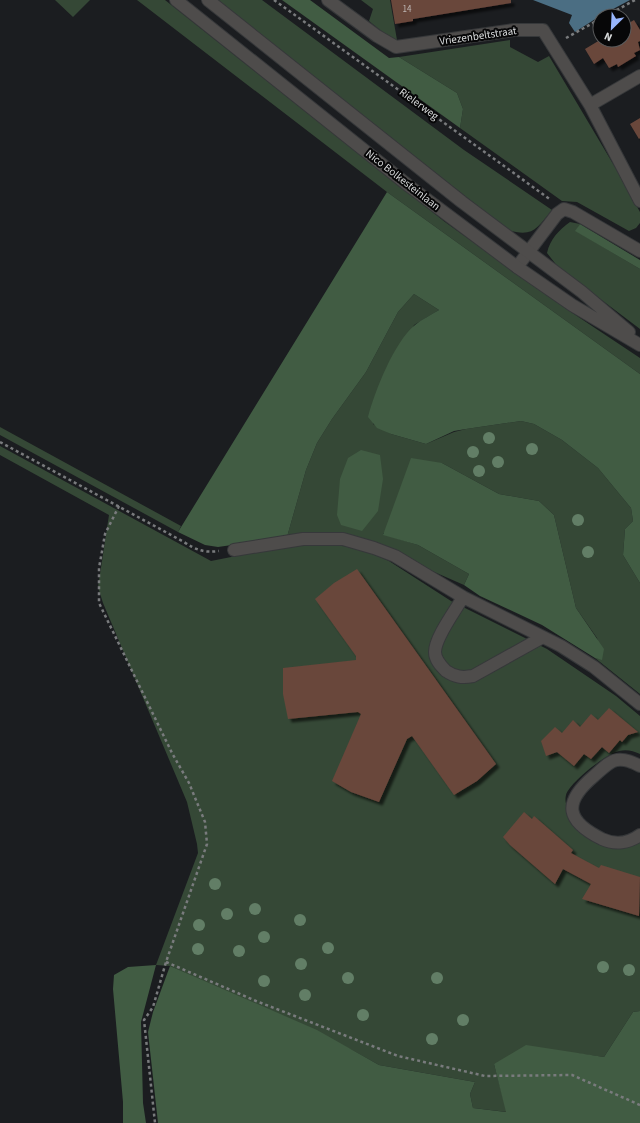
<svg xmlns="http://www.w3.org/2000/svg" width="640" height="1123" font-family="'Source Sans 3',sans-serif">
  <defs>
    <filter id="shadow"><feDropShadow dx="3.5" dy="3.5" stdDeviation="1" flood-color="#0009"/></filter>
  </defs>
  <rect width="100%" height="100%" fill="#1b1d20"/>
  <path fill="#354836" d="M55,0h35l-17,17z
    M137,0h28l280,222 123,88 72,48v16l-253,-182z
    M217,0h45l202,150 88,60c-15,18 -19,28 -44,20z
    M361,0h29l7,40 -6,-1 -22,-18 4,-12z
    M510,40v7l28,15 11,-6 73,123 18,33v11l-4,5 -7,3 -52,-29 -15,-1 -102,-73 3,-19 -6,-16 -58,-36z
    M570,222l10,2 -4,7 64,38v60l-82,-62 -11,-14c3,-14 12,-23 23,-31z
    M414,294l25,16 -25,15 -41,99 18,10 35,10 28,-12 12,-3 55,-8 13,3 28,16 36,28 33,40 2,13 -8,8 -2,26 17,28v111l-45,-36 7,1 -5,-21 -21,-30 -22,-93 -15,-14 -40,-7 -57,-31 -59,71 35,11 51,29 -5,11 -32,-14 -47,-25 -40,-12 -58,3 19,-67 11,-27 15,-24 34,-47 32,-60z
    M0,427l181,99 -3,6 -178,-97z
    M0,446l211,115 89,-18 56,4 33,14 62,40 96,48 69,47 24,20v38c-7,-3 -13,-5 -21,-3 -13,3 -49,31 -53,44 -2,8 2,14 6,20 8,19 10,20 30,26 14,5 25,9 38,1v169l-7,1 -29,45 -30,-4 -80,11 13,48 -34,-4 -3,-14 5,-12 -96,-17 -27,-15 -182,-84 -14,-1 42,-112 -1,-9 -10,-42 -84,-199 -5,-16 11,-72 -109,-60z"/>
  <path fill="#415c43" d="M282,0h28l79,58 10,-1 58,36 6,16 -3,19z
    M387,192l253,182v209l-17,-28 2,-26 8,-8 -2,-13 -33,-40 -36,-28 -28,-16 -13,-3 -55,8 -12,2 -28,13 -35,-10 -14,-6 -9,-11c7,-26 26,-75 47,-92 7,-6 16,-10 24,-15l-25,-16 -16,18 -32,60 -34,47 -15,24 -11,27 -19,67 -69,10 -13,-2 -27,-13z
    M580,224l60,36v9l-65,-38z
    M361,450l19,5 3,24 -5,32 -16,20 -21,-6 -4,-10 3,-36 8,-21z
    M411,458l31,5 57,31 40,7 15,14 22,93 28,41 -2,11 -7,-2 -53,-33 -62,-29 -16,-11 5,-11 -51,-29 -35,-10z
    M156,965l-15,57 2,81 3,20h-23v-21l-10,-113 1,-14 14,-8z
    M170,966l147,64 62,35 96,17 -5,12 3,14 33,4 -12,-48 32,-19 78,12 29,-45 7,-1v112h-482l-10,-91 5,-20z"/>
  <path fill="#4b6e83" d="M533,0h97l-30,16 -25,16 -6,-9 3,-8z"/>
  <path fill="#69463b" filter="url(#shadow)" d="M391,0h120v3l-98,16v2l-18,3z
    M634,20l6,10v11l-2,1 2,8 -6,3 2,3 -18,11 -1,-3 -8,4 -6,-10 -9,6 -9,-15 15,-9h24v-14z
    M640,118v20l-1,1 -9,-15z
    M357,569l139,195 -19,17 -23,14 -42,-59 -5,3 -28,63 -28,-10 -19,-11 29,-67 -3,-2 -70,7 -5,-25v-26l73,-8v-4l-41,-57 19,-16z
    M609,708l29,24 -10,3 -6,7 -2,-2 -11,13 -7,-6 -11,12 -7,-5 -10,12 -17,-14 -11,4 -5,-15 14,-14 7,6 11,-13 7,7 11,-13 7,6z
    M524,812l8,7 2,-3 39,34 -2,3 13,7 15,8 2,-3 39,12 -1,39 -57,-17 9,-15 -28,-15 -8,15 -45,-39 -7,-8z"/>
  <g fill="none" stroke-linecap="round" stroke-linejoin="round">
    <defs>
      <path id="minor" d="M328,0l49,36 19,11 118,-17h29l47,75 50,96
        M590,105l50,-29
        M517,267l40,-53 7,-5 9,3 67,39
        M234,550l69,-11h40l31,9 21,8 68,41 98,49 33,21 46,37
        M463,597c-7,13 -28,40 -28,55 0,8 6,14 11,19 9,6 16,7 27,5l70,-39
        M640,766c-8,-4 -14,-7 -23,-6 -8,1 -17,11 -23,16 -32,27 -28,45 8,63 13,6 27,4 38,-4"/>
      <path id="tertiary" d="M176,0l233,186 108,81 55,38 68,40
        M208,0l254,202 120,90 47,40"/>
    </defs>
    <use href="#minor" stroke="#36383a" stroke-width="14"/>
    <use href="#tertiary" stroke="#36383a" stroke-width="14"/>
    <path stroke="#797b7d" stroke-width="2.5" stroke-dasharray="3 3" stroke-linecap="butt" d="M274,0l277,200
      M606,16l29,-16
      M566,38l34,-19
      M0,442l184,100c12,8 20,11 35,9
      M119,506l-14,28 -6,34v35l73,150 17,30 16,39 2,22 -41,118 -13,45 -9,13 11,103
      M166,962l90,39 142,55 87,20 87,-1 68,30"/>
    <use href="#minor" stroke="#4e4c4b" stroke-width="12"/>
    <use href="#tertiary" stroke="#4e4c4b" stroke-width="12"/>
  </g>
  <g fill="#627e66">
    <circle cx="489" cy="438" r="6"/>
    <circle cx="532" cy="449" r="6"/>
    <circle cx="473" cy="452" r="6"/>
    <circle cx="498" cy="462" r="6"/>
    <circle cx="479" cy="471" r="6"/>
    <circle cx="578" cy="520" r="6"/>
    <circle cx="588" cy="552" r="6"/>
    <circle cx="215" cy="884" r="6"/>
    <circle cx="255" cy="909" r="6"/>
    <circle cx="227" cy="914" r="6"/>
    <circle cx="300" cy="920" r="6"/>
    <circle cx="199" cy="925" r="6"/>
    <circle cx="264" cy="937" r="6"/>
    <circle cx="328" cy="948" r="6"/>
    <circle cx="198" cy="949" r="6"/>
    <circle cx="239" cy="951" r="6"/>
    <circle cx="301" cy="964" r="6"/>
    <circle cx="603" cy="967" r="6"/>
    <circle cx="629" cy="970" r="6"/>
    <circle cx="348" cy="978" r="6"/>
    <circle cx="437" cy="978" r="6"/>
    <circle cx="264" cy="981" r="6"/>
    <circle cx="305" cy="995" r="6"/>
    <circle cx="363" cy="1015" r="6"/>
    <circle cx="463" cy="1020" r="6"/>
    <circle cx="432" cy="1039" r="6"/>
  </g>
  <g text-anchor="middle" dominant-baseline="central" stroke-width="4" stroke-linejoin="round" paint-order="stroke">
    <g font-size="9" fill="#beb6b4">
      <text x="407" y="9">14</text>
    </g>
    <g font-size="11" fill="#dadcdd" stroke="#070708">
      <text transform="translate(478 36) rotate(-8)">Vriezenbeltstraat</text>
      <text transform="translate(419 104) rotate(36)">Rielerweg</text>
      <text transform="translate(403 180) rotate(38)">Nico Bolkesteinlaan</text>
    </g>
  </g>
  <g transform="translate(612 28) rotate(204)"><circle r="19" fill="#070708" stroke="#5b5c5d"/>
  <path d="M0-3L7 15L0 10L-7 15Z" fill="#98b6fd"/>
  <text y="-6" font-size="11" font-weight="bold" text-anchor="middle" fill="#dadcdd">N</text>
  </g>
</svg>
